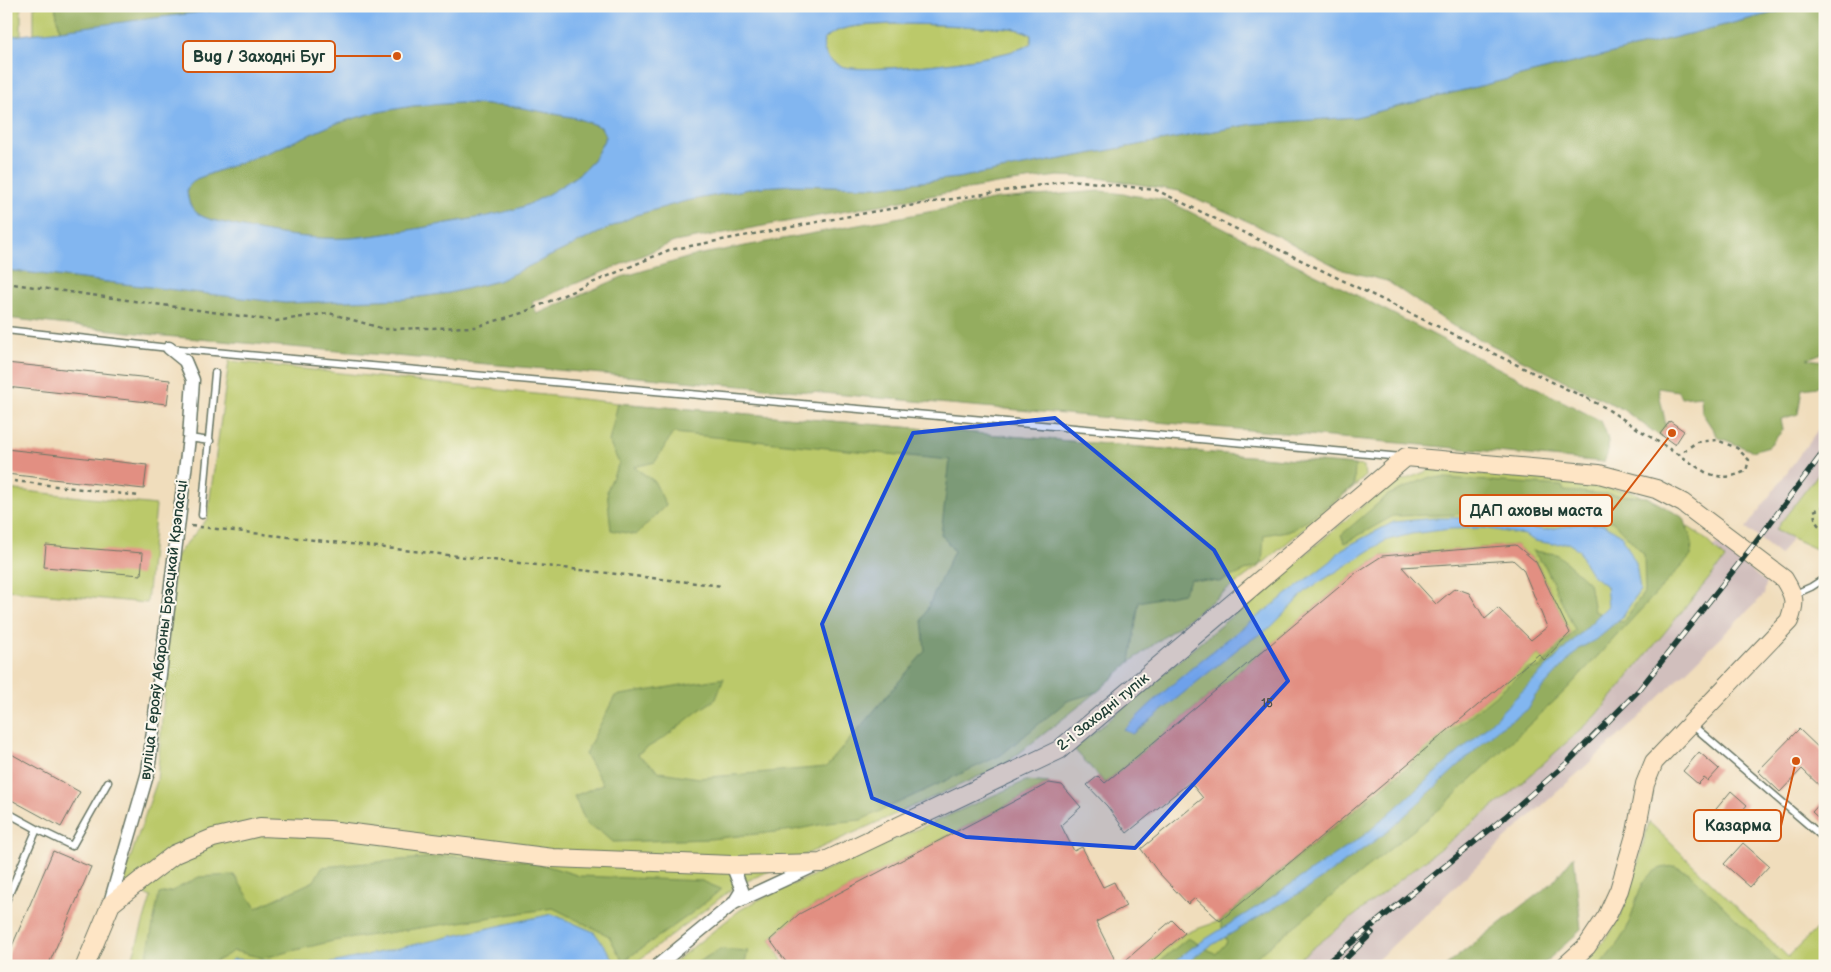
<svg xmlns="http://www.w3.org/2000/svg" width="1831" height="972" font-family="'Balsamiq Sans',sans-serif">
  <rect width="100%" height="100%" fill="#fbf7ec"/>
  <filter id="ink" filterUnits="userSpaceOnUse"><feTurbulence type="fractalNoise" baseFrequency=".02" numOctaves="2"/><feDisplacementMap in="SourceGraphic" scale="10" xChannelSelector="R" yChannelSelector="G"/><feConvolveMatrix kernelMatrix="1 2 1 2 8 2 1 2 1" color-interpolation-filters="sRGB"/></filter>
  <filter id="wash" filterUnits="userSpaceOnUse"><feTurbulence type="fractalNoise" baseFrequency=".0096" numOctaves="4" result="noise"/><feDisplacementMap in="SourceGraphic" scale="20" xChannelSelector="R" yChannelSelector="G"/><feGaussianBlur stdDeviation="1.12" result="paint"/><feColorMatrix in="noise" values="0 0 0 0 0 0 0 0 0 0 0 0 0 0 0 0 0 1.4 0 .05"/><feComposite in="paint" operator="in"/></filter>
  <g filter="url(#wash)">
    <rect width="100%" height="100%" fill="#f0ddbc"/>
    <path fill="#d1bfbd" d="M1825,420v68l-45,67 -34,-27z
      M1717,543l49,40 -2,12 -133,130 -128,116 -132,125h-116l302,-251z"/>
    <path fill="#bbc96b" stroke="#6d8350" d="M6,6h15v30l-15,1z
      M34,6h21l5,25 -26,3z
      M892,24c28,0 57,1 85,3 17,1 40,-2 54,8v8c-14,16 -169,32 -190,23 -11,-4 -20,-14 -17,-26 15,-17 47,-14 68,-16z
      M229,361l389,42 746,63 1,11 -103,87 -132,98 -33,30 -93,73 -268,121 -105,80h-501l21,-69 -30,-12 36,-104 18,-224 32,-38z
      M1825,465v88l-50,-23z
      M1430,470l136,11 68,11 68,44 23,23 -129,157 -89,80 -217,170h-144l39,-33 35,-12 319,-267 5,6 26,-27 -34,-71 -20,-17 -134,11 -25,16 -252,211 -31,-34 311,-262z
      M6,489l150,16 -9,98 -141,-13z
      M1026,781l23,2 -250,131 -29,25 15,27h-116l71,-56 20,-11z
      M1649,822l139,135 37,-37v46h-243c15,-16 30,-32 39,-52 13,-29 19,-62 28,-92z"/>
    <path fill="#94ad5f" stroke="#5a754a" d="M55,6h193l-188,25z
      M1801,6h24v346l-18,7 18,2v25l-23,3 -4,25 -17,5 2,11 -14,16 -17,5 -34,-14 -16,-24 -1,-17 -20,2 -3,-7 -20,-3 10,47 -7,2 -39,-28 -169,-83 -66,-45 -44,-11 -87,-45 -77,-34 -80,-13 -41,-2 -62,8 -322,58 -142,60 5,12 85,-37 75,-22 301,-56 103,-8 65,9 161,80 274,141c7,15 11,26 3,41l-182,-17 -1258,-109 -158,-18v-48l279,33 119,-4 45,-6 49,-12 138,-66 50,-14 74,-14 33,-2 82,2 82,-9 296,-54 103,-7z
      M460,103l57,4 59,11 25,9 5,9c-5,10 -11,23 -20,32 -11,11 -49,34 -64,39 -22,8 -47,11 -70,15 -34,7 -67,13 -101,16 -39,2 -79,-4 -117,-13 -24,-6 -47,-6 -47,-37l9,-9 78,-29 60,-26 39,-11 40,-7z
      M618,403l737,62 -1,21 -61,44 -29,5 -2,29 -43,18 -28,-3 -8,14 -44,9 -9,60 -33,30 -30,9 -66,54 -140,65 -33,3 -34,7 -84,9 -97,3 -11,-10 -15,-7 -13,-29 29,-12 -18,-30 30,-58 109,-18 -8,21 -18,12 -33,26 -28,17 23,18 39,6 127,-11 99,-116 -3,-31 32,-69 -13,-17 9,-74 -277,-27 -18,29 -21,5 20,14 12,24 -30,30 -25,-5 -4,-40 12,-27 -10,-21z
      M1430,477l132,9 2,5 83,6 37,21 8,24 -1,14 -126,135 -123,116 -197,159h-91l34,-28 28,16 11,-12 -7,-21 307,-252 13,-1 35,-38 -30,-64 -13,-15 25,3 32,29 5,28 29,11 22,-31 -1,-37 -32,-33 -33,-2 -38,5 -65,-10 -83,2 -48,27 -4,-8 47,-40z
      M447,856l84,5 49,15 122,5 19,8c-30,28 -66,48 -98,73l-14,-26 -56,-28 -220,33 -70,17 -29,-7 -26,15h-63l14,-72 13,-3 27,-14 35,-2 22,33 58,-27 8,-14z
      M1574,856l7,74 -40,36h-96l107,-83z
      M1674,866l14,6 96,94h-185c10,-11 19,-22 26,-34 11,-19 10,-53 34,-63 4,-2 10,-2 15,-3z
      M720,949l28,2 -4,15h-53z"/>
    <path fill="#82b6f0" stroke="#507a92" fill-rule="evenodd" d="M248,6h1553l-445,111 -103,7 -296,54 -82,9 -82,-2 -33,2 -74,14 -50,14 -138,66 -49,12 -45,6 -119,4 -279,-33v-233zM891,24c29,0 58,1 86,3 17,1 40,-2 54,8v8c-14,16 -169,32 -190,23 -11,-4 -20,-14 -17,-26 15,-17 47,-14 67,-16zM460,103l57,4 59,11 25,9 5,9c-5,10 -11,24 -20,32 -11,11 -49,34 -64,39 -24,8 -50,12 -74,16 -32,6 -64,12 -97,15 -39,2 -79,-4 -117,-13 -24,-6 -47,-6 -47,-37l9,-9 78,-29 60,-26 39,-11 40,-7z
      M1435,518h47l62,12 34,-6h26l17,11 15,28 4,27 -18,27 -27,23 -15,8 -45,48 -8,14 -28,18 -112,104 -79,56 -106,63 -18,15h-15l24,-19 70,-44 103,-69 110,-97 132,-131 -2,-20 -15,-12 -8,-13 -4,-11 -11,-7 -15,1 -18,-3 -11,-6 -41,-7 -33,1 -39,5 -26,7 -78,49 -36,37 -31,20 -107,87 -9,-4c62,-64 137,-115 207,-169l11,-12 52,-27z
      M552,914l42,18 19,26 -3,8h-385l8,-7 94,5z"/>
    <g id="blocks">
      <path fill="#e28f82" fill-rule="evenodd" d="M6,363l164,17 -3,24 -161,-17z
        M1670,421l14,10 -9,14 -15,-11z
        M6,449l141,16 -3,24 -138,-15z
        M46,545l97,8 -2,22 -97,-8z
        M1516,545l20,17 34,71 -26,27 -5,-6 -319,267 -25,-23 -7,6 -30,-32 -17,-23 62,-51 -13,-16 -63,51 -20,-27 -20,-21 11,-9 7,7 252,-211 25,-16zM1513,560l10,9 24,58 -16,13 -33,-32 -13,11 -16,-26 -14,-5 -19,16 -34,-37z
        M1799,729l26,25v37l-23,-22 -22,23 -22,-21z
        M6,751l74,41 -19,35 -55,-30z
        M1699,752l20,17 -11,12 -4,-3 -6,6 -15,-13z
        M1049,783l13,2 19,22 -20,18 13,26 8,-4 21,40 11,-5 12,24 -30,16 22,44h-329l-19,-26 29,-26z
        M1731,791l16,14 -19,23 -16,-14z
        M1825,798v26l-13,-12z
        M1743,843l26,23 -19,21 -26,-23z
        M53,851l38,16 -43,99h-42v-6z
        M1172,920l13,13 -39,33h-27z"/>
    </g>
  </g>
  <g filter="url(#ink)">
    <use href="#blocks" fill-opacity="0" stroke="#687564" stroke-width="1"/>
    <g fill="none" stroke-linecap="round" stroke-linejoin="round">
      <defs>
        <path id="service" d="M6,330l163,18 1233,109
          M189,438l21,3
          M202,515l13,-142
          M1793,595l18,-8 14,-9
          M1691,724l134,115
          M6,812l31,17 -31,72
          M37,829l35,17 36,-64"/>
        <path id="minor" d="M732,865l10,25 -8,13
          M109,906l39,-134 41,-334 4,-58 -8,-19 -16,-13
          M657,966l77,-63 82,-38"/>
        <path id="secondary" d="M85,966l26,-62 30,-24 34,-26 38,-16 47,-11 69,3 224,28 179,7 89,-2 238,-113 347,-293 193,17 57,15 27,14 101,76c11,18 12,23 5,42l-135,141 -9,22 -9,48 -17,58 -12,26 -20,30 -22,20"/>
      </defs>
      <use href="#service" stroke="#687564" stroke-width="9"/>
      <use href="#minor" stroke="#687564" stroke-width="15"/>
      <use href="#secondary" stroke="#687564" stroke-width="20"/>
      <path stroke="#687564" stroke-width="2.5" stroke-dasharray="4 4" stroke-linecap="butt" d="M6,283l270,38 53,-8 55,16 91,-2 47,-14 147,-63 202,-38 201,-32 84,10 448,217 101,65c17,7 25,6 41,-1l3,-11 -12,-12 -20,-8 -20,2 -18,12
        M6,480l134,16
        M1825,506l-11,5c1,9 2,15 11,18
        M191,526l532,60
        M1819,748l6,-5"/>
      <use href="#service" stroke="#fff" stroke-width="6"/>
      <use href="#minor" stroke="#fff" stroke-width="12"/>
      <use href="#secondary" stroke="#fee5c5" stroke-width="18"/>
      <defs>
        <path id="rail" d="M1323,966l182,-149 62,-54 72,-73 117,-148 69,-92
          M1338,966l34,-33"/>
      </defs>
      <use href="#rail" stroke="#1f3d34" stroke-width="5.5"/>
      <use href="#rail" stroke="#fbf7ec" stroke-width="4" stroke-dasharray="11" stroke-linecap="butt"/>
    </g>
  </g>
  <path fill="#1d4ed8" fill-opacity="0.2" stroke="#1d4ed8" stroke-width="4" stroke-linejoin="round" d="M1055,418l159,132 74,131 -153,167 -169,-11 -94,-39 -50,-174 91,-191z"/>
  <g text-anchor="middle" dominant-baseline="central" stroke-width="4" stroke-linejoin="round" paint-order="stroke">
    <g font-size="12" fill="#505248">
      <text x="1267" y="703">15</text>
    </g>
    <g font-size="15" fill="#1f3d34" stroke="#fbf7ec">
      <text transform="translate(164 630) rotate(-83)">вуліца Герояў Абароны Брэсцкай Крэпасці</text>
      <text transform="translate(1103 712) rotate(-39)">2-і Заходні тупік</text>
    </g>
  </g>
  <path fill="none" stroke="#d45610" stroke-width="2" d="M397 56L335 56M1672 433L1612 511M1796 761L1781 826"/>
  <g fill="#d45610" stroke="#fbf7ec" stroke-width="2">
    <circle cx="397" cy="56" r="5"/>
    <circle cx="1672" cy="433" r="5"/>
    <circle cx="1796" cy="761" r="5"/>
  </g>
  <g fill="#fbf7ec" stroke="#d45610" stroke-width="2">
    <rect x="183" y="41" width="152" height="31" rx="5"/>
    <rect x="1460" y="495" width="152" height="31" rx="5"/>
    <rect x="1694" y="810" width="87" height="31" rx="5"/>
  </g>
  <g font-size="16" text-anchor="middle" font-weight="bold" fill="#1f3d34">
    <text x="259" y="62">Bug / Заходні Буг</text>
    <text x="1536" y="516">ДАП аховы маста</text>
    <text x="1738" y="831">Казарма</text>
  </g>
  <rect width="1831" height="972" fill="none" stroke="#fbf7ec" stroke-width="25"/>
</svg>
